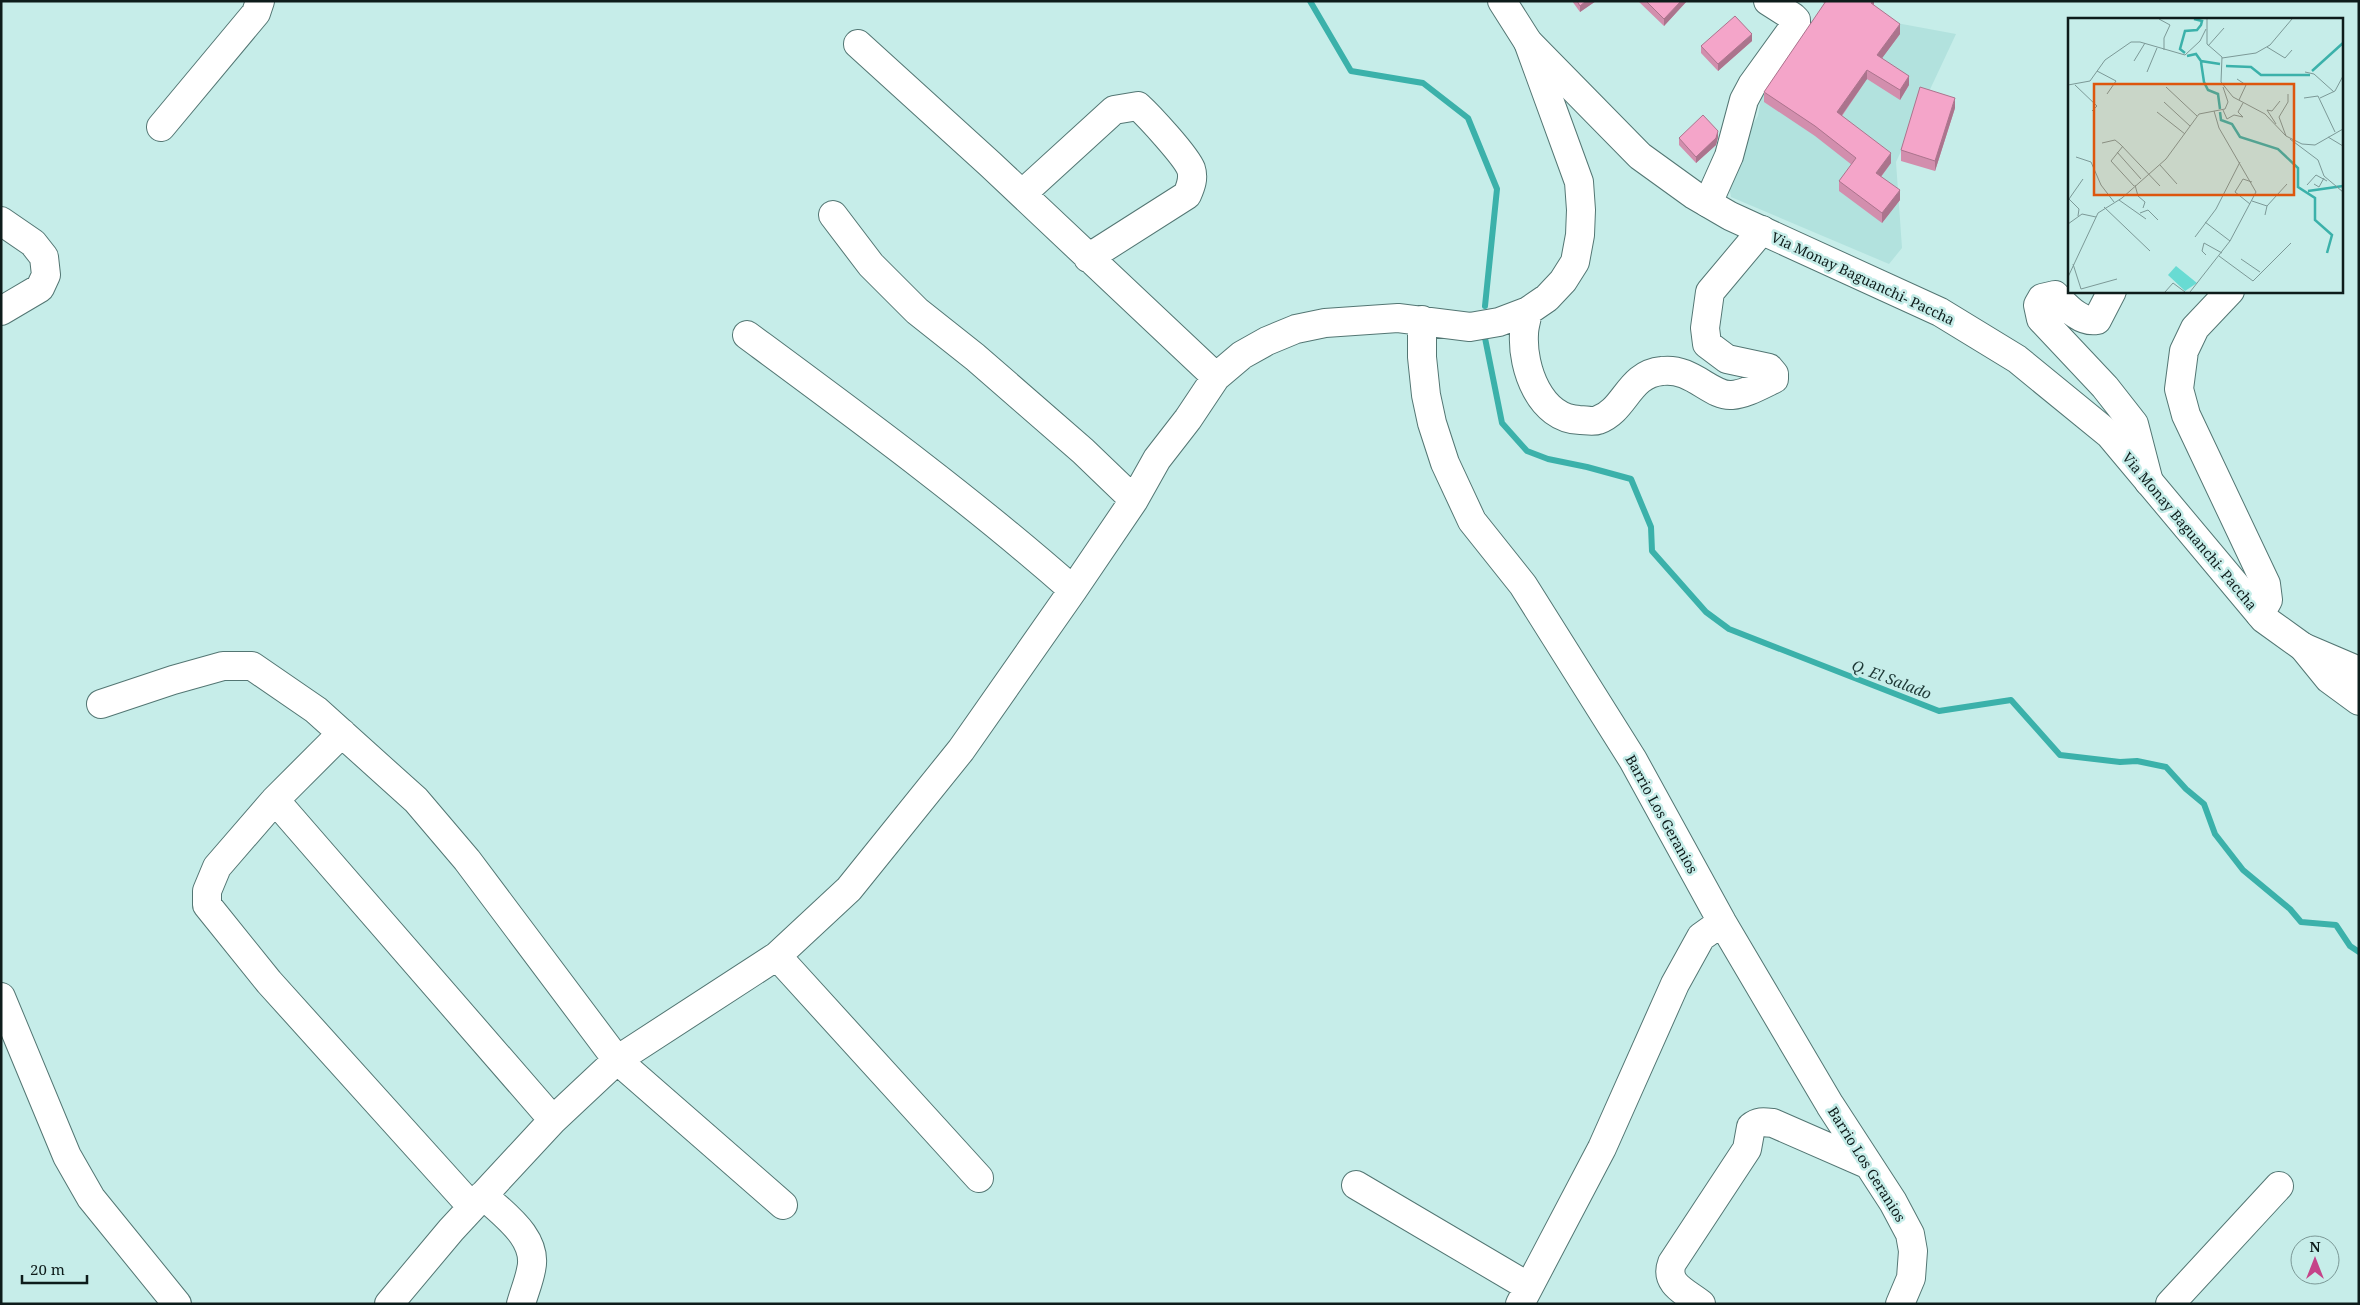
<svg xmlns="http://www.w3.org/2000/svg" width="2360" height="1305" font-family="'Noto Serif',serif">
  <rect width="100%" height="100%" fill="#c6ede9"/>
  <path fill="#b2e2de" d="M1826,10l130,24 -60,128 6,86 -13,16 -158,-67 -5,-29 32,-52 4,-23z"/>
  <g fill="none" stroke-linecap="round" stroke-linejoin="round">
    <path stroke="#3bb1aa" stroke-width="6" d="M1310,1l41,70 72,12 45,35 29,71 -12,117
      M1485,338l17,85 25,28 21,8 39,8 44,12 20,48 1,24 54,61 23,17 210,82 72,-11 49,55 60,7 17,-1 29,6 20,22 18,15 11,30 28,36 47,39 11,13 35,3 14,21 9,6"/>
    <defs>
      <path id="minor" d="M858,44l132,120 226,213
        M161,127l95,-114 4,-12
        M1022,194l92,-84 24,-4c11,10 48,50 53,63 3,9 0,17 -4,26l-99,63
        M1708,203l21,-47 15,-56 8,-15 44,-61v-4l-3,-3 -25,-16
        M833,215l38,50 46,46 58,46 108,94 51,49
        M1,221l32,22 11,14 2,18 -6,13 -39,23
        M2112,291l-15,29c-17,3 -31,-14 -42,-25l-13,3 -4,7 3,14 64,68 29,37 15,58
        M2230,291l-35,37 -11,23 -5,38 7,26 80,169 2,16 -8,14
        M1528,311c-1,8 -4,15 -4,23 -2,34 16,85 56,86 5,0 13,2 18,0 28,-10 30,-46 64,-49 30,-4 49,26 70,24 14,-1 29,-10 42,-16v-5l-5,-6 -42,-9 -20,-15 -2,-16 5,-36 52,-62
        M1422,320v37l4,38 6,28 13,40 27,58 51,64 110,175 89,162 108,183 63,97 17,32 3,17 -2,27 -11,26
        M747,335c111,82 223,164 326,255
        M2303,647l26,32 30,22
        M101,704l72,-24 50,-14h29l64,44 100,90 51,60 150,200 166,145
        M342,733l-67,67 -58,67 -10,24v14l62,77 203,225
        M275,800l278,320
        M777,956l202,222
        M1,997l66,159 24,42 86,106
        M1356,1185l173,102
        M483,1195c20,19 56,43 48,75 -2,11 -7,23 -10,34
        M389,1304l62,-74 102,-110 64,-60 160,-104 72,-67 112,-139 112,-160 61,-90 23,-41 31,-40 28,-42 26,-22 25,-14 29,-12 29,-6 73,-5 72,9 29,-5 29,-11 19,-13 16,-17 12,-19 5,-27 1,-25 -2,-28 -51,-140
        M1520,1304l82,-156 73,-164 26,-47 21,-15
        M1701,1304c-15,-12 -37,-20 -29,-41l75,-114 4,-22c7,-6 13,-5 22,-4l96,42
        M2170,1304l109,-118"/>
      <path id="major" d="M1502,1l26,41 112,114 54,39 36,21 210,96 77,47 93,76 154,184 39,28 56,24"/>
    </defs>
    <use href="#minor" stroke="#537673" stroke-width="30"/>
    <use href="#major" stroke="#537673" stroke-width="30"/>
    <use href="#minor" stroke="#fff" stroke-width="28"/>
    <use href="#major" stroke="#fff" stroke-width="28"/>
  </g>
  <path fill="#d28ead" d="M1572,1h24l-16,11z
    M1638,1h49l-23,25z
    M1822,1h52v5l26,28 -18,24 27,27 -9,15 -33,-21 -25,37 49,47 -10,14 19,23 -18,23 -43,-32v-10l13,-16 -37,-29 -51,-34v-10l61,-89 -3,-1z
    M1752,41l-34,30 -17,-18v-7z
    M1955,108l-20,63 -34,-10v-11z
    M1718,137l-2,8 -20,18 -17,-18v-7z"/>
  <path fill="#ab748d" d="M1586,1h10l-16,11v-6z
    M1681,1h6l-23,25v-7z
    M1872,1h2v4l-3,8v-10z
    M1900,24v10l-23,31v-10z
    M1752,34v7l-34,30v-7z
    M1867,70v9l-30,43v-10z
    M1909,76v9l-9,15v-10z
    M1955,98v10l-20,63v-10z
    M1718,131v6l-2,8 -20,18v-6z
    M1891,153v10l-15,20v-10z
    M1900,190v10l-18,23v-10z"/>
  <path fill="#f4a5c9" stroke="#ab748d" d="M1577,1h9l-6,5z
    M1646,1h35l-17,18z
    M1826,1h46l-1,2 29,21 -23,31 32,21 -9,14 -33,-20 -30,42 54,41 -15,20 24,17 -18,23 -43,-32 17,-23 -41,-32 -51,-34z
    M1735,16l17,18 -34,30 -17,-18z
    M1920,87l35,11 -20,63 -34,-11z
    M1703,115l15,16 -2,7 -20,19 -17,-19z"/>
  <g text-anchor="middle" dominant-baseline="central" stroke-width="5" stroke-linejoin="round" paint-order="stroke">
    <g font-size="14" fill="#0e1c1b" stroke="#c6ede9">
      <text transform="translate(1863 278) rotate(25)">Via Monay Baguanchi- Paccha</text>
      <text transform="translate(2190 531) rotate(50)">Via Monay Baguanchi- Paccha</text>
      <text transform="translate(1662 814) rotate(61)">Barrio Los Geranios</text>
      <text transform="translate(1867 1164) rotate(58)">Barrio Los Geranios</text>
    </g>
    <g font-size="15" font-style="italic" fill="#1e3836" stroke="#c6ede9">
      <text transform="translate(1892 679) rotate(21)">Q. El Salado</text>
    </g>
  </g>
  <g transform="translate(2068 18)">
    <rect width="275" height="275" fill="#c6ede9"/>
    <path d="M108,248l21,17 -12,8 -17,-16z" fill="#68dbd3"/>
    <path fill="none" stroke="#3bb1aa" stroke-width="2.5" d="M117,35l-5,-4 5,-18 12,-1 4,-5 1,-4 -8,-2M119,38l9,-2 5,7 19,3M133,44l3,20 4,8 10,4 2,15M158,48l25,1 10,8h49M244,53l31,-28M152,94l1,8 11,4 8,13 38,12 20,19v19l17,11v22l17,15 -5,18M240,173l35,-5"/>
    <path fill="none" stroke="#7c9997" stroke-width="1" d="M91,1l11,6 -6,13v12M139,1v25l15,13 -1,25 12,15 32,17 21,22 16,8 13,1 28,-16M140,28l16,-18M199,29l18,11 7,-8M154,40l34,-5 14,-8 22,-26M66,43l11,-18M29,53l19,10 -9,13M79,54l10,-24M237,54l9,2 20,18M169,61l9,6 -7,15M0,67l22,-4 15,-21 26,-18h9l45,13 15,-14 6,-12M7,67l22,21 -5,5M98,69l31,29M236,80l14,-2 17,36M252,80l15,-7 8,-15M96,84l26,24M155,92l4,9 7,-4 9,2 -5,-5 5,-9M89,94l28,22M208,106l-9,-14 5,1 8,-10M218,118l-7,-19 9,-15v-8M260,119l15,9M222,121l28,21 6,16 19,16M34,125l13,-3 5,4 40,42M55,128l-12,15 23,25M49,134l24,27M8,139l15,5 10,23 13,17M92,147l17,19M246,166l5,3 5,-9M67,167l3,11 7,6 -2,6M239,167l9,-10 11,6M51,182l27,19M184,183l15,5 -2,9M182,186l-15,-12 8,-13 9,3M199,188l20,-22M36,189l46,44M72,195l8,-3 10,10M10,198l1,-7 -10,-10 14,-20M137,204l25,19M0,206l14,-10 14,3M127,219l21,-28 24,-47M138,237l-4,-4 2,-8 18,10M151,238l34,25 38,-38M173,241l19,13M5,246l8,25 36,-10M0,259l30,-64 24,-15 44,-39 33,-45 26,-5 3,-7 -5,-15M97,274l8,-9 12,9M122,274l40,-51 26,-49 -37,-64 -5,-17"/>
    <path fill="#dd560d" fill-opacity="0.15" stroke="#dd560d" stroke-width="2.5" d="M26,66h200v111h-200z"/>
    <rect width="275" height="275" fill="none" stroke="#0e1c1b" stroke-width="2.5"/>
  </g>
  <rect width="2360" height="1305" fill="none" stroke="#0e1c1b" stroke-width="5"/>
  <g transform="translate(2315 1260)"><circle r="24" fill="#c6ede9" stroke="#7c9997"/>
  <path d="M0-4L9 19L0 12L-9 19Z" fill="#c54389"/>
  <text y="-8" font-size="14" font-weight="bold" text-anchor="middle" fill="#0e1c1b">N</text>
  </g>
  <path d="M22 1275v8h65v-8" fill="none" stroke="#0e1c1b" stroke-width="2.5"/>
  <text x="30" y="1275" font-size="15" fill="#0e1c1b" stroke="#c6ede9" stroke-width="4" paint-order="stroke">20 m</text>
</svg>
